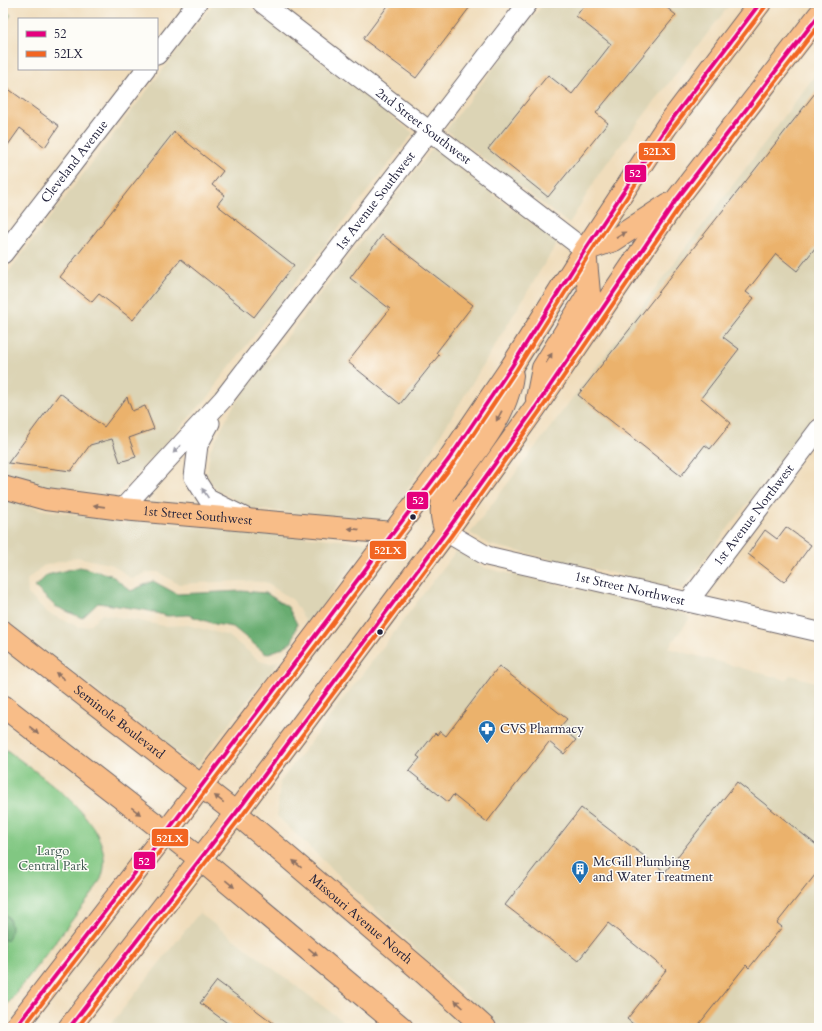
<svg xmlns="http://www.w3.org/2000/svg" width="822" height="1031" font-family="Cardo,serif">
  <rect width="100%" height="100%" fill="#fdfcf7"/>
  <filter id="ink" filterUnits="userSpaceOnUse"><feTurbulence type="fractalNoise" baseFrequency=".025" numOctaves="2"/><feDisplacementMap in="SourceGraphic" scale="8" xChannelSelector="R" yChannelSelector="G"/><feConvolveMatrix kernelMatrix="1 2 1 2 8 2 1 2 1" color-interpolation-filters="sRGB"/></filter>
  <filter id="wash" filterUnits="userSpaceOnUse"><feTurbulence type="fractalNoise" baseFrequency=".012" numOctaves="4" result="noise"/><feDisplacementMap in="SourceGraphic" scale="16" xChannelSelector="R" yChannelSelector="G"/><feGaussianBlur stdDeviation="0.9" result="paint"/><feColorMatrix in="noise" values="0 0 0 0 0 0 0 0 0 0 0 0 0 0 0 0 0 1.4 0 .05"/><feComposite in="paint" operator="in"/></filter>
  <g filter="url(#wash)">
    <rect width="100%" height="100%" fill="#f0ddbc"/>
    <path fill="#dcd4b5" d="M214,3h30l169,130 -196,250 -4,9 -97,104 -69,-9 -44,-12v-196z
      M544,3h187l-131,169 -31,52 -123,-94z
      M819,70v339l-137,180 -192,-44 -20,-12 170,-224z
      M433,148l124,95 -160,264 -11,14 -134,-12 -35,-19 -10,-14 3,-26 23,-43z
      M3,499l40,11 75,10 6,5 4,-4 119,10 9,5 1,-4 113,11 -64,83 -1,-6 -12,-20 -28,-18 -26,-1 -61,3 -20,-12h-9l-17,7 -19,-14 -36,-8 -34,9 -16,14 1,14 20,19 31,14 11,-2 12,-11 63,12 23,-1 41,11 31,25 10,3 10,-4 -85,107 -192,-149z
      M456,551l29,17 198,45 7,5 -22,30 118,32 4,-5 29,8v345h-317l-57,-51 -168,-161 3,-34z
      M199,913l153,115h-244z"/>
    <path fill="#81c782" stroke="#52745e" d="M3,9l8,6 -8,10z
      M3,747c35,28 112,73 100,126 -2,7 -7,14 -10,20l-90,117z"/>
    <path fill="#68ac70" stroke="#456756" d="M80,567l31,8 20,16 22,-10 24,13 64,-3 25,2 22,14 9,17 -5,18 -12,7 -14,5 -33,-27 -18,-3 -27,-9 -21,1 -22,-6 -47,-7 -16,15 -27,-12 -20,-19 12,-12z
      M3,911c8,7 11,20 4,29h-4z"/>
    <g id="blocks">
      <path fill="#ebb26c" d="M390,3h83l-57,75 -53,-39z
        M586,3h75l15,12 -80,98 12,10 -60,74 -60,-48 60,-74 24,19 39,-50 -35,-28z
        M3,85l56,41 -14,21 -25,-19 -17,24z
        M819,88v155l-22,28 -21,-17 -30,38 8,6 -31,39 16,12 -38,49 30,25 -21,26 -5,-4 -24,31 -103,-81z
        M174,132l49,39 -11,14 13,10 -8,10 77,60 -40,52 -73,-58 -48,61 -34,-26 -7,8 -32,-25z
        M382,235l91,70 -37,48 3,2 -39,49 -52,-42 42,-53 -40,-31z
        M60,393l44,34 23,-30 5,14 13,-5 9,23 -25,9 7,19 -16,5 -8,-23 -22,6 -19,26 -63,-8z
        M786,527l25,18 -27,37 -36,-28 17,-24 12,9z
        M499,666l68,53 -7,8 16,13 -12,14 -15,-12 -62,80 -34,-27 -5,7 -39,-31 11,-13 -3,-2 18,-23 2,2 3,-4 6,5z
        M737,782l82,65v23l-42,53 5,4 -33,41 -3,-3 -50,63h-58l-11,-9 39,-49 -58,-47 -30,38 -73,-56 76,-97 84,64z
        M217,981l63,47h-46l-34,-25z"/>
    </g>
  </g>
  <g filter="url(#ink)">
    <use href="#blocks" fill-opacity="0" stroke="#6a6368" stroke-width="1"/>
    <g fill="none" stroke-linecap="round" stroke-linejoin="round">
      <defs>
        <g id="street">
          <path id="s1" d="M262,3l323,247"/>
          <path d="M157,55l40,-52"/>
          <path id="s2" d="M3,254l143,-185"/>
          <path d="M210,423l-12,22 -4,32 14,22 40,20"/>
          <path id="s3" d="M122,509l101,-110 305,-396"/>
          <path id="s4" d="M446,532l41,24 332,76"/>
          <path id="s5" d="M688,602l131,-173"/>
        </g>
        <g id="primary">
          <path d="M585,250l29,-10 55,-36"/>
          <path d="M537,399l6,-31 46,-75 -4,-43"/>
          <path id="s6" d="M3,487l43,12 76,10 271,24"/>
          <path d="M446,532c-5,-14 -6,-24 -1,-39 25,-35 62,-74 67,-118"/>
          <path id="s7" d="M3,632l233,181 188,160 61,55"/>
          <path d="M3,706l197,153 202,169"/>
          <path d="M15,1028l150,-194 284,-375 63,-93 73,-116 82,-124 93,-123"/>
          <path d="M69,1028l167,-215 210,-281 89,-124 142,-209 142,-184"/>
        </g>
      </defs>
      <use href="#street" stroke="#6a6368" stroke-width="21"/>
      <use href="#primary" stroke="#6a6368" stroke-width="24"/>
      <use href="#street" stroke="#fff" stroke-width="19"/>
      <use href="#primary" stroke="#f8bd88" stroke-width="22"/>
      <defs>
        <path id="bus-1" d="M15,1028l150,-194 284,-375 63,-93 73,-116 82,-124 93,-123
          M69,1028l167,-215 210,-281 89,-124 142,-209 142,-184"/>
        <path id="bus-2" d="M23,1028l147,-190 284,-375 63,-94 73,-116 82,-124 93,-122
          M77,1028l164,-211 210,-281 89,-125 142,-208 137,-178"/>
      </defs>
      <use href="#bus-1" stroke="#fdfcf7" stroke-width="7"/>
      <use href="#bus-2" stroke="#fdfcf7" stroke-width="7"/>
      <use href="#bus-1" stroke="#e5007d" stroke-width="4"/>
      <use href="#bus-2" stroke="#f26522" stroke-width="4"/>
    </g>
    <defs><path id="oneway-solid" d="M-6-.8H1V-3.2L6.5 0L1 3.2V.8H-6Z"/></defs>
    <g fill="#8d7062">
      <use href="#oneway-solid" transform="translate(621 235) rotate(-33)"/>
      <use href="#oneway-solid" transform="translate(549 358) rotate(-58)"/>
      <use href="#oneway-solid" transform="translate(499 416) rotate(119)"/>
      <use href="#oneway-solid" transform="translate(99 506) rotate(-172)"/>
      <use href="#oneway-solid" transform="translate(354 529) rotate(-174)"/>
      <use href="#oneway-solid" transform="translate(60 676) rotate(-142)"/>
      <use href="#oneway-solid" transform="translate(34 730) rotate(38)"/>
      <use href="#oneway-solid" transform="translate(219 799) rotate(-143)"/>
      <use href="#oneway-solid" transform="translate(136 811) rotate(38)"/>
      <use href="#oneway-solid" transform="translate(297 864) rotate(-140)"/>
      <use href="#oneway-solid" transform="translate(230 884) rotate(39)"/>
      <use href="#oneway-solid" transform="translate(313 952) rotate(40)"/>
      <use href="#oneway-solid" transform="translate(459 1004) rotate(-138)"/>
    </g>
    <g fill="#9c9ca7">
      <use href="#oneway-solid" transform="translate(177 449) rotate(133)"/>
      <use href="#oneway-solid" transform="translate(205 493) rotate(-124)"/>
    </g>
  </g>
  <defs>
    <symbol id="pharmacy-pin" viewBox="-11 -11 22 30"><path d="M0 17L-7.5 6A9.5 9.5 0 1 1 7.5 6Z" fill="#1f6fb2" stroke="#fdfcf7"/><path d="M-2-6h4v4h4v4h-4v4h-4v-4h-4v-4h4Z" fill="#fff"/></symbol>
    <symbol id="building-pin" viewBox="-11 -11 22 30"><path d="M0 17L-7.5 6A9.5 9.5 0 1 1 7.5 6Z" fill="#1f6fb2" stroke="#fdfcf7"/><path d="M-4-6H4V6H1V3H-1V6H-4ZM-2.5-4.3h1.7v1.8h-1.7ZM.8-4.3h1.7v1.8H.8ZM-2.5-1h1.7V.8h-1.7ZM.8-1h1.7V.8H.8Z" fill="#fff"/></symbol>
  </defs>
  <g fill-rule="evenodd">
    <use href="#pharmacy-pin" x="477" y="719" width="20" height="27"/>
    <use href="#building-pin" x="570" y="859" width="20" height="27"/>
  </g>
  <g fill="#22223b" stroke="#fdfcf7" stroke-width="1.5">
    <circle cx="413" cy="517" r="3.5"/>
    <circle cx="380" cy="632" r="3.5"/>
  </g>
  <g text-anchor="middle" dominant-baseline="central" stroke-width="3" stroke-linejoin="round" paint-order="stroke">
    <g font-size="13" fill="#22223b" stroke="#fdfcf7">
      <text stroke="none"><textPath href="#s1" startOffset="203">2nd Street Southwest</textPath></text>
      <text stroke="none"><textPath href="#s2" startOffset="117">Cleveland Avenue</textPath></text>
      <text stroke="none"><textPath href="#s3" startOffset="399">1st Avenue Southwest</textPath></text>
      <text stroke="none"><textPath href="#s6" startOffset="197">1st Street Southwest</textPath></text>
      <text stroke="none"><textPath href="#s5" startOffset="109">1st Avenue Northwest</textPath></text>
      <text stroke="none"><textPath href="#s4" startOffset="194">1st Street Northwest</textPath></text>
      <text stroke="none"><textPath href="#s7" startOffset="147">Seminole Boulevard</textPath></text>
      <text stroke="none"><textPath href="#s7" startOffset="459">Missouri Avenue North</textPath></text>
    </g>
    <g font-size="13" fill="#22223b" stroke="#fdfcf7" text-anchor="start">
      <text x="500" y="729">CVS Pharmacy</text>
      <text x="593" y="862">McGill Plumbing<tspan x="593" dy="15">and Water Treatment</tspan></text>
    </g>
    <g font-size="13" fill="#435c54" stroke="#fdfcf7">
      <text x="53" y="851">Largo<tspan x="53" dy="15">Central Park</tspan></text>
    </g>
  </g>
  <g stroke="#fdfcf7" stroke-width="1.5">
    <rect x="638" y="142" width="38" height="19" rx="4" fill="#f26522"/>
    <rect x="624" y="164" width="23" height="19" rx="4" fill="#e5007d"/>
    <rect x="406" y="491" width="23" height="19" rx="4" fill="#e5007d"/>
    <rect x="369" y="540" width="38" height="20" rx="4" fill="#f26522"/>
    <rect x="151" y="828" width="38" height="19" rx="4" fill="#f26522"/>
    <rect x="133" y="851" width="23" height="19" rx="4" fill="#e5007d"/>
  </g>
  <g font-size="11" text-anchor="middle" font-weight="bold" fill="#fff">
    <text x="657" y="155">52LX</text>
    <text x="635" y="177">52</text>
    <text x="418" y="504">52</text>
    <text x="388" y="554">52LX</text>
    <text x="170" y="842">52LX</text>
    <text x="144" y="865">52</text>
  </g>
  <rect width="822" height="1031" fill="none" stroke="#fdfcf7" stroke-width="16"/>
  <rect x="18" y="18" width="140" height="52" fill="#fdfcf7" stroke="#a5a5ac"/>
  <rect x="26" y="31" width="20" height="6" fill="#e5007d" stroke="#a5a5ac"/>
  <text x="54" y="38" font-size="12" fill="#22223b">52</text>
  <rect x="26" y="51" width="20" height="6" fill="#f26522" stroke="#a5a5ac"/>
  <text x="54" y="58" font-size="12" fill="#22223b">52LX</text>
</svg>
